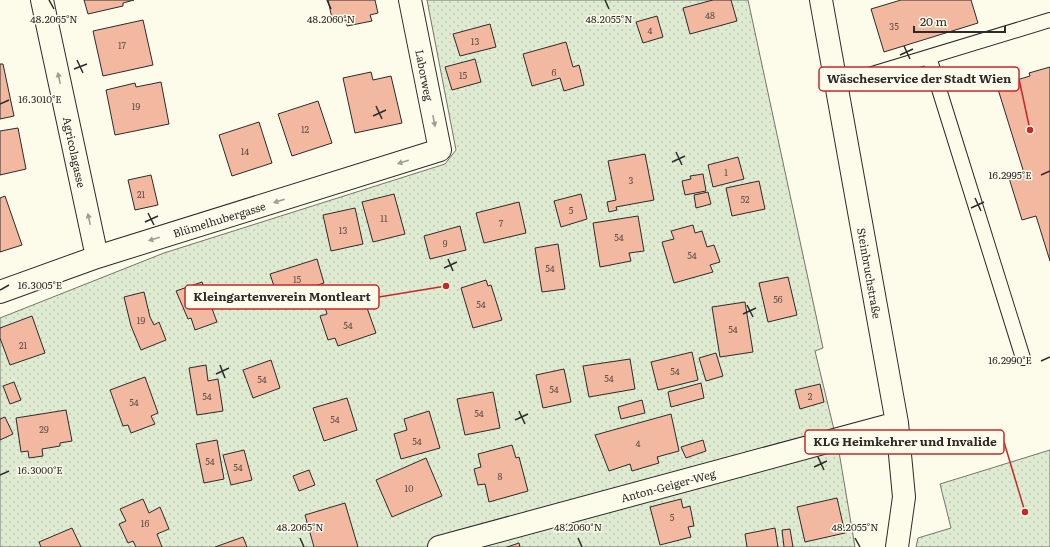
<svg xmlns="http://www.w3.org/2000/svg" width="1050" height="547" font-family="Literata,serif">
  <defs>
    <pattern id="grass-dots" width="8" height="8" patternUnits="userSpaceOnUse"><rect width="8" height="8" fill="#deebd1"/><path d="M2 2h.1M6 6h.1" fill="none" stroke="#bfcab4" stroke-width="1.8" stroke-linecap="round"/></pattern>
  </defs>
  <rect width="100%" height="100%" fill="#fdfbea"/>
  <path fill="url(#grass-dots)" stroke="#74746e" d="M427,0h321l75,348 -8,3 23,95 17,101h-855v-229l164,-65 281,-89 11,-14z
    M1050,450v97h-134l2,-9 33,-10 -11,-44z"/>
  <path fill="#f2b8a0" stroke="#2b2b2b" d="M84,0h50l-11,3v3l-35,8z
    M328,0h47l3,13 -8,2 2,6 -25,5 -1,-6 -13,3z
    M713,0h18l6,21 -47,13 -7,-26z
    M901,0h70l7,23 -94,29 -13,-43z
    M657,16l6,21 -20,6 -7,-21z
    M143,20l10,45 -50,11 -10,-45z
    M490,24l6,23 -36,9 -7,-22z
    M566,42l7,25 6,-2 5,20 -20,6 -4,-13 -28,8 -9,-32z
    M475,59l6,23 -29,8 -7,-23z
    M0,64h3l11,52 -14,3z
    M1050,67v194l-14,-45 -14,4 -13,-42 15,-5 -27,-87 33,-10 -1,-3z
    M371,72l2,8 18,-4 11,47 -47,10 -12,-55z
    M161,82l8,42 -54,11 -9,-45 29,-7 1,4z
    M318,101l14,42 -40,13 -14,-42z
    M259,122l13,41 -40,13 -13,-41z
    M18,128l8,41 -26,6v-44z
    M645,154l9,46 -38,7 1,3 -8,2 -2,-10 9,-2 -8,-39z
    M738,157l6,22 -31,8 -5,-22z
    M703,174l3,17 -21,4 -3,-14 9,-2 -1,-3z
    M151,175l7,30 -23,5 -7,-30z
    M759,181l6,28 -33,7 -6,-28z
    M708,192l3,12 -15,4 -2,-13z
    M394,194l11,40 -32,8 -11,-40z
    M581,194l6,25 -26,8 -7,-26z
    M5,196l17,49 -22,7v-54z
    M519,202l7,31 -42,10 -8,-30z
    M355,208l8,36 -32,7 -8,-36z
    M638,216l6,35 -15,2 2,8 -31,6 -7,-44z
    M693,225l2,8 7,-2 5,16 7,-2 6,17 -10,3 3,7 -39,11 -12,-41 12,-3 -3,-8z
    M460,226l6,24 -36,9 -6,-23z
    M558,244l7,45 -23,3 -7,-44z
    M317,259l7,24 -46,15 -8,-24z
    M788,277l9,38 -29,7 -9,-39z
    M486,280l2,6 3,-1 11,35 -29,8 -12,-40z
    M202,282l15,40 -22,8 -4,-12 -3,1 -12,-28z
    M144,292l6,25 4,8 5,-3 7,18 -25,10 -10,-24 -7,-29z
    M362,294l14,39 -38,13 -3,-8 -7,2 -8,-24 7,-2 -2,-7z
    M745,302l8,50 -33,5 -8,-50z
    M32,316l13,37 -35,12 -10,-27v-10z
    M692,352l6,28 -40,10 -7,-28z
    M716,353l7,23 -17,5 -7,-23z
    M630,359l5,30 -46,8 -6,-31z
    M271,360l9,28 -27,10 -10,-28z
    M206,365l2,16 10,-2 5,32 -26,4 -8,-47z
    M564,369l7,33 -28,6 -7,-33z
    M145,377l13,36 -7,3 4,8 -24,9 -3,-8 -5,1 -13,-36z
    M14,382l7,18 -11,4 -7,-18z
    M701,383l3,15 -33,9 -3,-15z
    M820,384l4,18 -24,7 -5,-19z
    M493,392l7,36 -35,7 -8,-36z
    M347,398l10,32 -33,11 -11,-33z
    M642,400l3,13 -24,6 -3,-12z
    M66,410l6,31 -12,2v3l-18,3 1,7 -14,2 -1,-7 -7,1 -5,-34z
    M429,411l11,37 -39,11 -7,-25 13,-4 -3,-11z
    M671,414l8,37 -22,6 2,6 -27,8 -2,-7 -21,7 -14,-36z
    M5,417l8,17 -13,6v-21z
    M217,440l7,39 -20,4 -8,-39z
    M703,440l3,11 -20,7 -5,-11z
    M512,445l4,13 3,-1 9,34 -39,11 -4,-18 -7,1 -4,-16 7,-2 -3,-13z
    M244,450l8,30 -21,5 -8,-30z
    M426,458l16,38 -50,21 -16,-37z
    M309,470l6,15 -16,6 -6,-15z
    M837,498l8,35 -40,9 -8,-35z
    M143,499l6,14 11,-6 9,22 -12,5 5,13h-26l-3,-6 -5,2 -9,-19 7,-3 -6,-12z
    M681,499l2,9 7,-2 4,20 -6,1 3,10 -31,8 -10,-38z
    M345,503l13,44h-44l-9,-32z
    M72,528l9,19h-40l-2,-5z
    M775,528l3,19h-31l-2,-13z
    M790,529l3,18h-9l-2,-17z
    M243,537l4,10h-32z
    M519,543l1,4h-13z"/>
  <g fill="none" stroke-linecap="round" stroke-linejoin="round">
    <defs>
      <path id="service" d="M929,57l94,301
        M836,85l214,-65"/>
      <path id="minor" d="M42,0l55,257
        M821,0l76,423 7,74 -7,50
        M0,292l97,-35 343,-107 -30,-150
        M439,547l458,-124"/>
    </defs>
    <use href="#service" stroke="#2b2b2b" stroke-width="16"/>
    <use href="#minor" stroke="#2b2b2b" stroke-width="24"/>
    <use href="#service" stroke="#fdfbea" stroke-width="14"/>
    <use href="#minor" stroke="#fdfbea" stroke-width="22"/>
  </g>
  <defs><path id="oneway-solid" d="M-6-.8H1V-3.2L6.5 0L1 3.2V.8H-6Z"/></defs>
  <g fill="#9e9d94">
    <use href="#oneway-solid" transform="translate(59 78) rotate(-102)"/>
    <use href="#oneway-solid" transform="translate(434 121) rotate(79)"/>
    <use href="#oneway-solid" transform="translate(403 162) rotate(163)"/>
    <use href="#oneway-solid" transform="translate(279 201) rotate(163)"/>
    <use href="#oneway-solid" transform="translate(89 219) rotate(-102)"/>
    <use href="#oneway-solid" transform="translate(154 239) rotate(163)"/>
  </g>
  <path fill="none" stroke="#2b2b2b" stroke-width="1.5" d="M49,0l5,9M327,0l4,9M605,0l4,9M904,46l6,13M900,55l13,-6M77,60l6,13M74,69l13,-5M0,104l9,-4M376,106l6,13M373,116l13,-6M676,152l6,13M672,162l13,-6M1041,175l9,-4M975,198l6,13M971,208l13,-6M148,213l6,12M145,222l13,-6M448,259l5,12M444,268l13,-6M0,290l9,-5M747,305l6,12M743,314l13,-6M1041,361l9,-4M220,365l5,13M216,374l13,-6M519,411l6,13M515,420l13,-6M818,457l6,13M814,467l13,-6M0,475l9,-4M300,538l4,9M578,538l4,9M855,538l5,9"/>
  <g text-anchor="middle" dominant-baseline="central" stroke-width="3" stroke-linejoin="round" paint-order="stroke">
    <g font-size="9" fill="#5d4e48">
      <text x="710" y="15">48</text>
      <text x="894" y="26">35</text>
      <text x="650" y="30">4</text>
      <text x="475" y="41">13</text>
      <text x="122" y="45">17</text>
      <text x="554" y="72">6</text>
      <text x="463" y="75">15</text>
      <text x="136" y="106">19</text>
      <text x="305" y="129">12</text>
      <text x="245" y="151">14</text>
      <text x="726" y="172">1</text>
      <text x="631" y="180">3</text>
      <text x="141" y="194">21</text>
      <text x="745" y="199">52</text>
      <text x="571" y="210">5</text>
      <text x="384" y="218">11</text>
      <text x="501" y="223">7</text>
      <text x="343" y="230">13</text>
      <text x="619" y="237">54</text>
      <text x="445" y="243">9</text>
      <text x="692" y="255">54</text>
      <text x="550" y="268">54</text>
      <text x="297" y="279">15</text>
      <text x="778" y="299">56</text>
      <text x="481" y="304">54</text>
      <text x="141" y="320">19</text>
      <text x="348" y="325">54</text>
      <text x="733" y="329">54</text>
      <text x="23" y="345">21</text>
      <text x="675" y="371">54</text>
      <text x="609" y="378">54</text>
      <text x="262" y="379">54</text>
      <text x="554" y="389">54</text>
      <text x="207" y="396">54</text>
      <text x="810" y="396">2</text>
      <text x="134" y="402">54</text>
      <text x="479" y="413">54</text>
      <text x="335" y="419">54</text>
      <text x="44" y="429">29</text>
      <text x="417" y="441">54</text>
      <text x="638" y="443">4</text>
      <text x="210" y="461">54</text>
      <text x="238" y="467">54</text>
      <text x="500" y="476">8</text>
      <text x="409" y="488">10</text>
      <text x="672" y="517">5</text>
      <text x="145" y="523">16</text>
    </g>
    <g font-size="11" fill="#2b2b2b" stroke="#fdfbea">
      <text transform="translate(425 75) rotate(79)">Laborweg</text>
      <text transform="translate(75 152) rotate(78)">Agricolagasse</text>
      <text transform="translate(219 219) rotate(-17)">Blümelhubergasse</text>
      <text transform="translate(870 273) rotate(80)">Steinbruchstraße</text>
      <text transform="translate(668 485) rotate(-15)">Anton-Geiger-Weg</text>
    </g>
  </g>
  <g font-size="10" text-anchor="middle" fill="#2b2b2b" stroke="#fdfbea" stroke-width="3" stroke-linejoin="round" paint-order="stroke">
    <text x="54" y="23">48.2065°N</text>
    <text x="331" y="23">48.2060°N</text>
    <text x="609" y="23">48.2055°N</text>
    <text x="40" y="103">16.3010°E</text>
    <text x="1010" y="179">16.2995°E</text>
    <text x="40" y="289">16.3005°E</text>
    <text x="1010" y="364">16.2990°E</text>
    <text x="40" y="474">16.3000°E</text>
    <text x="300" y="531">48.2065°N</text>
    <text x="578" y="531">48.2060°N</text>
    <text x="855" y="531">48.2055°N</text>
  </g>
  <path fill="none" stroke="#c62828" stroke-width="1.5" d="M1030 130L1019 79M446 286L379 297M1025 512L1004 442"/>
  <g fill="#c62828" stroke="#fdfbea" stroke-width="1.5">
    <circle cx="1030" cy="130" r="4"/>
    <circle cx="446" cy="286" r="4"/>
    <circle cx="1025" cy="512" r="4"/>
  </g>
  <g fill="#fdfbea" stroke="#c62828" stroke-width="1.5">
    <rect x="819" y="67" width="200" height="24" rx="4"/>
    <rect x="185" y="285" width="194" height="24" rx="4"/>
    <rect x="805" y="430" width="199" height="24" rx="4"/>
  </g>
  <g font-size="12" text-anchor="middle" font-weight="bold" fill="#2b2b2b">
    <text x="919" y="83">Wäscheservice der Stadt Wien</text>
    <text x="282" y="301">Kleingartenverein Montleart</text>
    <text x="905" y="446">KLG Heimkehrer und Invalide</text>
  </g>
  <path d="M914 26v6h91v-6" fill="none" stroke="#2b2b2b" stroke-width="2"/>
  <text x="920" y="26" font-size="12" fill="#2b2b2b" stroke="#fdfbea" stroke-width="3" paint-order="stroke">20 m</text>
</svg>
